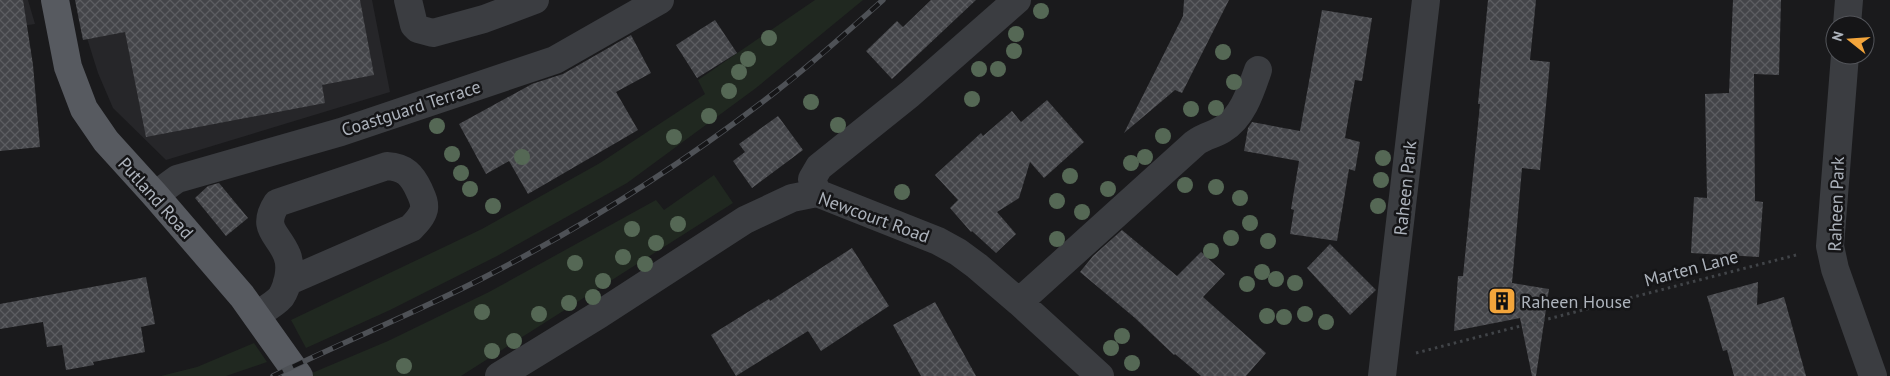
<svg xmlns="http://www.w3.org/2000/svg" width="1890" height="376" font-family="'PT Sans',sans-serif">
  <defs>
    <pattern id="building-cross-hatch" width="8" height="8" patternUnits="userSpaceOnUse" patternTransform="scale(1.25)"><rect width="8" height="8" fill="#444549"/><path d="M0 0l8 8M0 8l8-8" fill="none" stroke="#5c5d61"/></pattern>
  </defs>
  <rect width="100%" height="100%" fill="#1a1a1c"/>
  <path fill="#262629" d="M0,0h28l7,24 -35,5z
    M79,0h293l18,92 -224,68 -53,-52 -15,-35 -11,-35z"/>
  <path fill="#202820" d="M815,0h48l-107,88 -129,95 -130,73 -107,54 -84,38 -15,-28 191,-91 118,-66 105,-69 -7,-14z
    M714,175l19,28 -272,173h-148l-1,-3 76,-32 101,-49 167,-92 8,10z
    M254,343l13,19 -41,14h-65l36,-9z"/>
  <path fill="url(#building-cross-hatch)" d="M0,0h23l10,65 7,82 -40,4z
    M75,0h285l14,75 -52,10 3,18 -179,34 -21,-105 -42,8z
    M931,0h45l-84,79 -26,-28 31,-30 6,6z
    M1184,0h45l-47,93 -7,-3 -51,43 59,-117z
    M1488,0h48l-6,60 20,2 -10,108 -18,-2 -10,115 37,6 -13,87h-4l-12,-58 -66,13 4,-55h5l17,-172h-2z
    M1733,0h48l-2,75 -25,-1 1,127 8,1 -4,55 -68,-4 3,-56 13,1 -2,-104 24,-1z
    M1322,10l50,8 -10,63 -7,-1 -10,58 15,4 -5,29 -6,-2 -12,72 -47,-7 4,-24 -3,-1 8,-48 -55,-10 4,-23 4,-6 48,9z
    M715,20l22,33 -40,25 -21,-33z
    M631,35l20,38 -35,19 22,38 -110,64 -19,-33 -23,13 -27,-50 73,-40 31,-10z
    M1047,100l37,42 -40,36 -14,-16 -11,36 -22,14 19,22 -20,19 -24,-22 -1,1 -21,-24 8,-8 -23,-25 46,-42 2,3 29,-25 9,11z
    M778,116l25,34 -51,38 -19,-27 12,-9 -6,-8z
    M219,183l29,35 -22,18 -31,-38 13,-12z
    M1122,230l55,46 24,-24 24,22 -22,23 63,56 -20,23h-45l-26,-22 -1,1 -39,-37 -55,-46 13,-16z
    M1330,244l46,46 -26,25 -43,-47z
    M852,248l37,58 -68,45 -13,-20 -72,45 -25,-41 58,-36 1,2z
    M146,277l9,47 -14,3 4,25 -52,10 1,3 -28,5 -4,-25 -15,2 -4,-25 -43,7v-25z
    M1758,282l-1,23 27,-8 22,79h-72l-7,-26 -4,1 -16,-55z
    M935,302l41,74h-55l-28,-51z"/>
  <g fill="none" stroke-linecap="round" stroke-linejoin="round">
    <path stroke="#414448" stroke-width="3" stroke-dasharray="2.5 4" stroke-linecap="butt" d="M1416,353l384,-99"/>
    <path stroke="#3b3d41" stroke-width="28" d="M408,0l6,25 4,4 15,4 51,-14 51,-19
      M1847,25l2,-25
      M1845,55l-15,191 5,23 38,107
      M817,193l-5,-14 7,-12 91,-73 107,-94
      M155,195l22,-16 164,-47 214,-72 105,-60
      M1019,302l176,-159c11,-8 19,-8 28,-14 20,-12 28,-39 35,-59
      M256,315c8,-5 19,-11 25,-18 7,-11 11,-30 6,-42 -8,-21 -27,-26 -10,-52l110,-37c18,1 25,9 32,24 3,7 6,12 5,19 -2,8 -8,14 -13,19l-124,54
      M499,376l101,-62 145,-94 47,-22 25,-5 121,48 20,11 19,14 42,36 81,74
      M1382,376l44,-376"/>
    <path stroke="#575a60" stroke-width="28" d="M55,0l13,67 16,42 22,32 49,54 87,101 57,80"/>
    <defs>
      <path id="rail" d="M273,376c70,-34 142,-63 212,-99 101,-52 199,-114 289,-184 38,-29 73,-61 109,-93"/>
    </defs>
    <use href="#rail" stroke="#4e5156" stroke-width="5.5"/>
    <use href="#rail" stroke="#151517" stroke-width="4" stroke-dasharray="11" stroke-linecap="butt"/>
  </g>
  <g fill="#556855">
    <circle cx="1041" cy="11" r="8"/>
    <circle cx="1016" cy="34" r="8"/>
    <circle cx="769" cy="38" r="8"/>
    <circle cx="1014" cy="51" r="8"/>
    <circle cx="1223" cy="52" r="8"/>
    <circle cx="748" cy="59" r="8"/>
    <circle cx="979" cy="69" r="8"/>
    <circle cx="998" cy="69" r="8"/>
    <circle cx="739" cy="72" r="8"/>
    <circle cx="1234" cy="82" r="8"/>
    <circle cx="729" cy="91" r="8"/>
    <circle cx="972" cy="99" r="8"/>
    <circle cx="811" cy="102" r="8"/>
    <circle cx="1216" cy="108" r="8"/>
    <circle cx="1191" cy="109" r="8"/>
    <circle cx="709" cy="116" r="8"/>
    <circle cx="838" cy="125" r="8"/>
    <circle cx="437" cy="126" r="8"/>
    <circle cx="1163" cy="136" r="8"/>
    <circle cx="674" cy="137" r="8"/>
    <circle cx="452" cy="154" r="8"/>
    <circle cx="522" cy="157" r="8"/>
    <circle cx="1145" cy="157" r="8"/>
    <circle cx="1383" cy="158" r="8"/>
    <circle cx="1131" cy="163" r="8"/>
    <circle cx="461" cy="173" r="8"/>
    <circle cx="1070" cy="176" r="8"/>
    <circle cx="1381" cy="180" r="8"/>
    <circle cx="1185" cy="185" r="8"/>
    <circle cx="1216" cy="187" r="8"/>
    <circle cx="470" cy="189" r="8"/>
    <circle cx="1108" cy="189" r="8"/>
    <circle cx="902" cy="192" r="8"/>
    <circle cx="1240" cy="198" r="8"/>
    <circle cx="1057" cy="201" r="8"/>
    <circle cx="493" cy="206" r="8"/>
    <circle cx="1378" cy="206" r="8"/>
    <circle cx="1082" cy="212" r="8"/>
    <circle cx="1250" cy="223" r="8"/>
    <circle cx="678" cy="224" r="8"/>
    <circle cx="632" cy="229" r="8"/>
    <circle cx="1231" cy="238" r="8"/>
    <circle cx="1057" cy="239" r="8"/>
    <circle cx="1268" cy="241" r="8"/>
    <circle cx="656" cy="243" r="8"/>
    <circle cx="1211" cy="251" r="8"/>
    <circle cx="623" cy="257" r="8"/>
    <circle cx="575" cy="263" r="8"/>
    <circle cx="645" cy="264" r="8"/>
    <circle cx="1262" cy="272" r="8"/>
    <circle cx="1276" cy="279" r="8"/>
    <circle cx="603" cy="281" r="8"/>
    <circle cx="1295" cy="283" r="8"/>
    <circle cx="1247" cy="284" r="8"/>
    <circle cx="593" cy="297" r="8"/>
    <circle cx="569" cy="303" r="8"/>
    <circle cx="482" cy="312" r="8"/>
    <circle cx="539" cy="314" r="8"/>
    <circle cx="1305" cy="314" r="8"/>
    <circle cx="1267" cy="316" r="8"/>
    <circle cx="1284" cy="317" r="8"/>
    <circle cx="1326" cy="322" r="8"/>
    <circle cx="1122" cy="336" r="8"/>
    <circle cx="514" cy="341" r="8"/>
    <circle cx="1111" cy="348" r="8"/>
    <circle cx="492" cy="351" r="8"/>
    <circle cx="1132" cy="363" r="8"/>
    <circle cx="404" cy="366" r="8"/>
  </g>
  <defs>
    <symbol id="building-square" viewBox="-11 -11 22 22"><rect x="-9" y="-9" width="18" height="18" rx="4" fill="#f3a53b" stroke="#151517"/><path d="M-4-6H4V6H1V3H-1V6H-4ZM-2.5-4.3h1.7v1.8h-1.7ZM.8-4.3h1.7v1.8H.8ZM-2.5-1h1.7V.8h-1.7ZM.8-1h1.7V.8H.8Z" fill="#111"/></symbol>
  </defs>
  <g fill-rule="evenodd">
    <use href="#building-square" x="1486" y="285" width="32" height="32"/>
  </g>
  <g text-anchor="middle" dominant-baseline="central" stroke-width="5" stroke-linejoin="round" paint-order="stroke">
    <g font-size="18" fill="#adb3bc" stroke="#151517">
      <text transform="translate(411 108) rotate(-18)">Coastguard Terrace</text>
      <text transform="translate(1405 188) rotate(-84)">Raheen Park</text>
      <text transform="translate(156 198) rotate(48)">Putland Road</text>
      <text transform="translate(1836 204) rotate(-88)">Raheen Park</text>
      <text transform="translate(874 217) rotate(20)">Newcourt Road</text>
      <text transform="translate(1691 268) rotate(-15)">Marten Lane</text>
    </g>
    <g font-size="18" fill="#adb3bc" stroke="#151517" text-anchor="start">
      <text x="1521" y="301">Raheen House</text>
    </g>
  </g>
  <g transform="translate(1850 40) rotate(287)"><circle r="24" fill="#151517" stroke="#525459"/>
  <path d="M0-4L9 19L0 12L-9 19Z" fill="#f3a53b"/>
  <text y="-8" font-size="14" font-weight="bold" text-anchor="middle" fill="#adb3bc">N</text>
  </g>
</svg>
